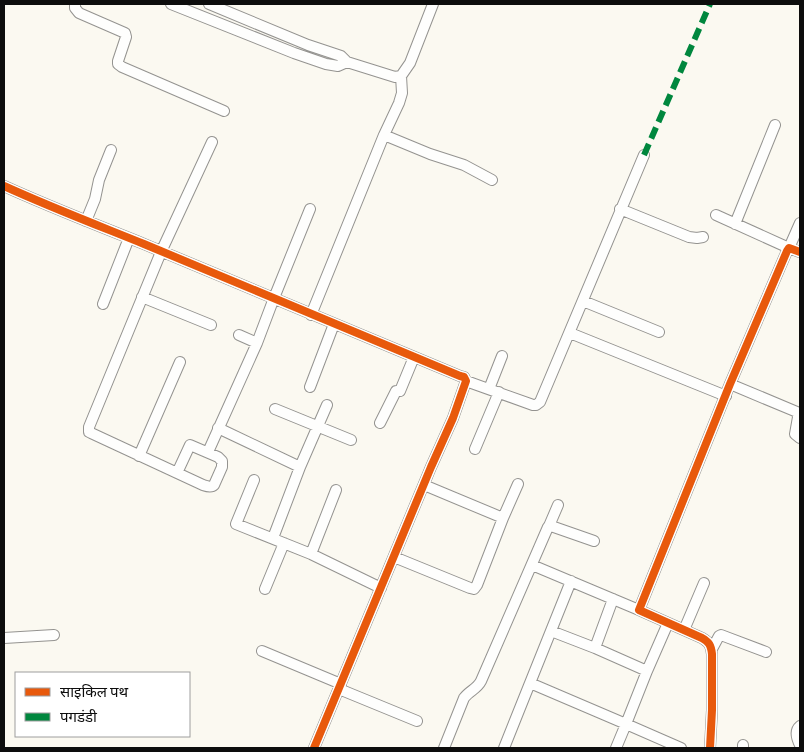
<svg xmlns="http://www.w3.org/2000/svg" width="804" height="752" font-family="Bitter,'Noto Sans Devanagari',serif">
  <rect width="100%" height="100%" fill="#fbf9f1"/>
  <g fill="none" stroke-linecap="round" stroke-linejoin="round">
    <defs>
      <path id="minor" d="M75,4v4l4,5 46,20 1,4 -8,24v3l4,3 102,44
        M171,4l123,49 32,11 12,2 9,-4
        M209,4l99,41 33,11 6,6 48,15 6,-1 9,-13 23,-59
        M384,135l46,19 34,11 28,15
        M4,186c46,21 93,39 140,58 106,44 211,89 316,132l4,1 2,4 -13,37 -22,49 -117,281
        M620,209l69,28 8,1 6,-1
        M716,215l73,33 11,-25
        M86,221l9,-22 4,-19 12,-30
        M735,224l40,-99
        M142,297l69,28
        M583,301l76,31
        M103,304l26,-66
        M311,315l73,-180 15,-32 3,-10 -1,-17
        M570,333l156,63
        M239,335l18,8
        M466,381l67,24h3l4,-3 104,-247
        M730,384l67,28 1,5 -3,17 5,4
        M310,387l24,-63
        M489,389l13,-33
        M275,409l76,31
        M380,423l16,-32h4l14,-34
        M218,428l82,39
        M475,449l24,-57
        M208,452l49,-109 17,-45 36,-89
        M139,456l41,-94
        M177,473l13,-28 28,12 4,4v6l-8,18c-3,3 -8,1 -11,0l-112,-52 -2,-1v-5l72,-175 51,-110
        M254,480l-18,44 75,30 70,34
        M424,485l79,33
        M549,526l9,-21
        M273,538l27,-71 27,-62
        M311,554l25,-64
        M394,557l76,31 4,1 3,-4 26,-67 15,-34
        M532,565l107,45
        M265,589l19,-46
        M613,599l-18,49 52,23
        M684,630l20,-47
        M551,631l44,17
        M4,638l50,-3
        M712,649l7,-13 2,-1 45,17
        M262,651l79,33
        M530,683l41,-102
        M339,689l78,32
        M800,726c-6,5 -3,13 0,19
        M444,748l20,-50c5,-7 13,-9 17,-17l67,-154 3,-1 43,15
        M504,748l26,-65 96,41 21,-53 21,-48
        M616,748l10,-24 55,24
        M710,748l2,-38v-56c-1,-9 -3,-12 -10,-16l-63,-28 91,-226 57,-133 2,-3 11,4
        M743,748v-3"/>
    </defs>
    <use href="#minor" stroke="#949390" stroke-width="12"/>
    <use href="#minor" stroke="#fefefd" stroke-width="10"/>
    <path stroke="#00873e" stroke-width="6" stroke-dasharray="12 6" stroke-linecap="butt" d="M644,155l66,-151"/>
    <defs>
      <path id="cycleway" d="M4,186c46,21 93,39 140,58 106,44 211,89 316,132l4,1 2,4 -13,37 -22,49 -117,281
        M710,748l2,-38v-56c-1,-9 -3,-12 -10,-16l-63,-28 91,-226 57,-133 2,-3 11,4"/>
    </defs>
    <use href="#cycleway" stroke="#fff" stroke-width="11"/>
    <use href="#cycleway" stroke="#e8590c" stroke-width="8"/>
  </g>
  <rect width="804" height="752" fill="none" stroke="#0d0d0d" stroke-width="10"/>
  <rect x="15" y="672" width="175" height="65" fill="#ffffff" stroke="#9e9e9e"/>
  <rect x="25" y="688" width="25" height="8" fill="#e8590c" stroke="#9e9e9e"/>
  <text x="60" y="697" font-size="15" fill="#0d0d0d">साइकिल पथ</text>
  <rect x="25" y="713" width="25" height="8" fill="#00873e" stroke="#9e9e9e"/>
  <text x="60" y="722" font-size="15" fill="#0d0d0d">पगडंडी</text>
</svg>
